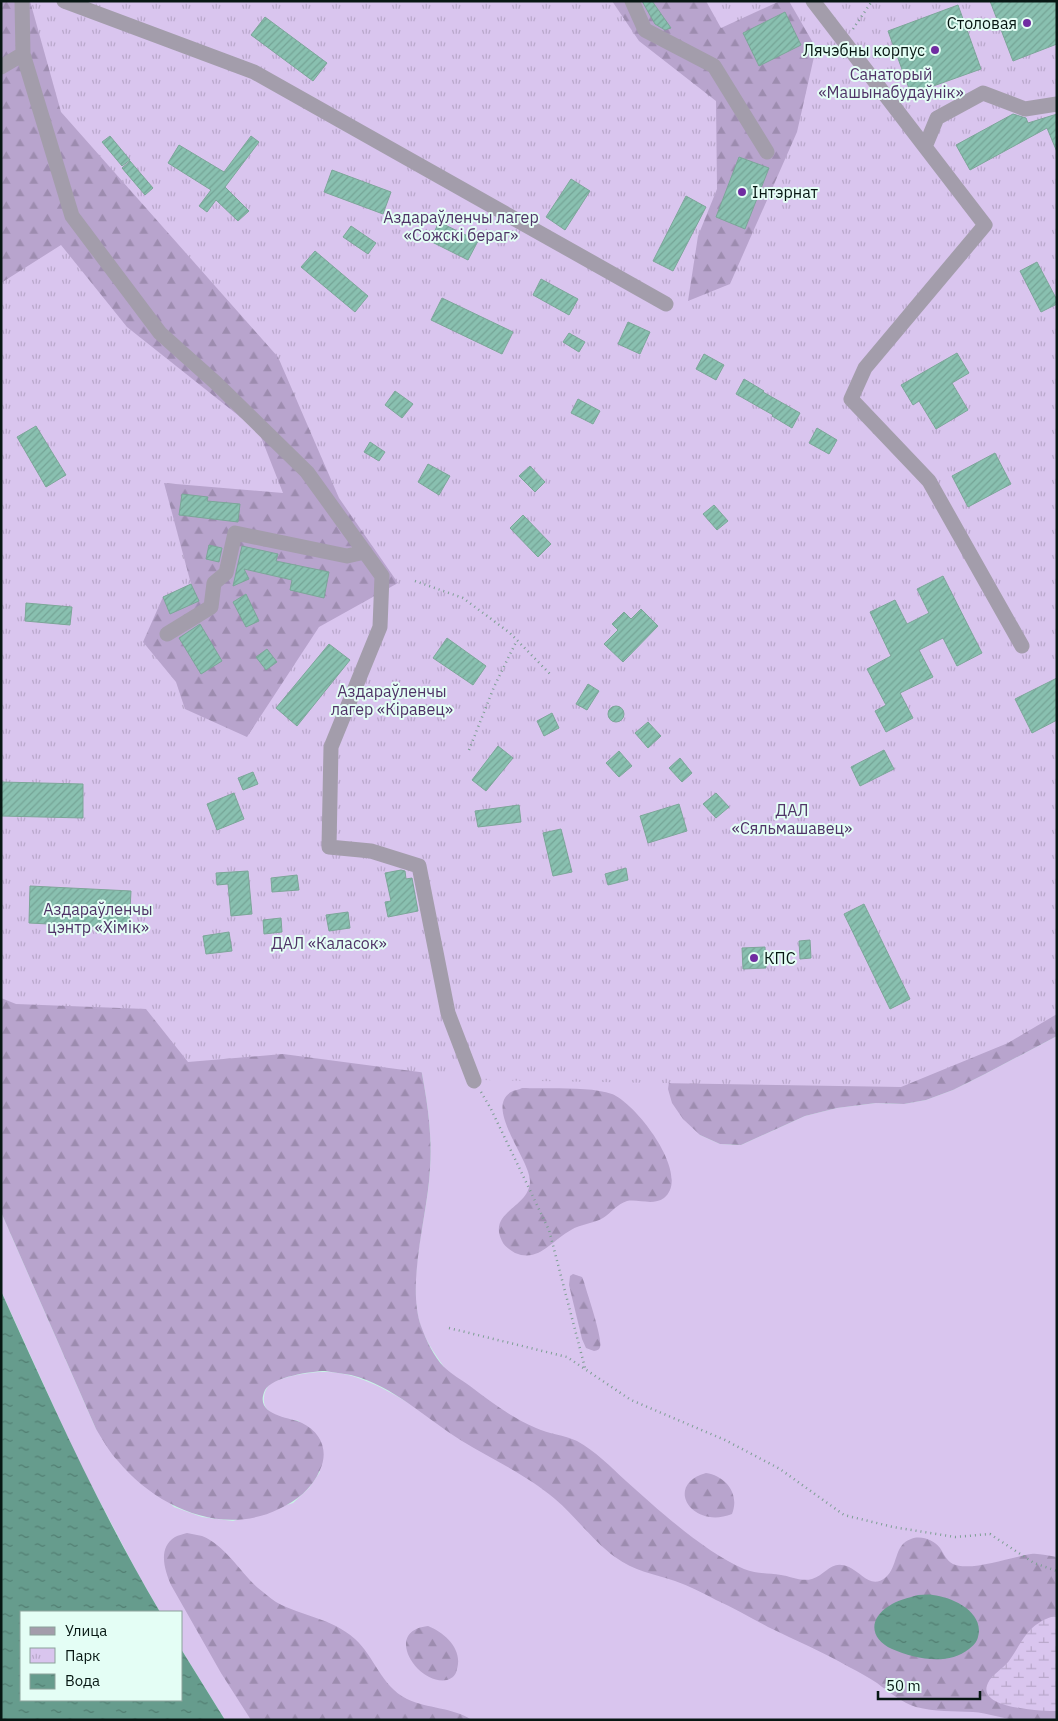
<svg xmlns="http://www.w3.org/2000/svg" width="1058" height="1721" font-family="'IBM Plex Sans',sans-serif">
  <defs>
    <pattern id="forest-firs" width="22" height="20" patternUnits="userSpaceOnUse" patternTransform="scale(1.25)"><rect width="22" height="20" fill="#b8a4cd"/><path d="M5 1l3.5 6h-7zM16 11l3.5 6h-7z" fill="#9d8caf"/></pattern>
    <pattern id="wetland-marsh" width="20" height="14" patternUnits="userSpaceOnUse" patternTransform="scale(1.25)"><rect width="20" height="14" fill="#d9c5ee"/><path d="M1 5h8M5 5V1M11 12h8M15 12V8" fill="none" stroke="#b9a8cb"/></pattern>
    <pattern id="park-tufts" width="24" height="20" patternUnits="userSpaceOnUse" patternTransform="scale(1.25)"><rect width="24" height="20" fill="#d9c5ee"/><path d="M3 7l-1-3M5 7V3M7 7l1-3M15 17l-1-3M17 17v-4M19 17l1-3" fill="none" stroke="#b9a8cb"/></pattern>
    <pattern id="water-ripples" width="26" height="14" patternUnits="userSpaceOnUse" patternTransform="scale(1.25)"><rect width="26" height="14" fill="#669c8d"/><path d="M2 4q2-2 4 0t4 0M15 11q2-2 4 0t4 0" fill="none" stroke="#527e72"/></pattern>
    <pattern id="building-hatch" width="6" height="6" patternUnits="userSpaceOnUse" patternTransform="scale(1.25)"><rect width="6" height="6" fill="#89c0b0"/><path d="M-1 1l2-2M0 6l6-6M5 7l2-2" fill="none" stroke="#75a496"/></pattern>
  </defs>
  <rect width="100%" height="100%" fill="#c9f5e7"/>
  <path fill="#d9c5ee" d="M627,958l73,177 20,9 21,1 64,-29 32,-8 39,-5 28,1 22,-4 27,-10 32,-16 72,-38v684h-832l-44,-71v-37h-21l-21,-36 -61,-116 -77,-169v-79l95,217 78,78 28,10 31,4 60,-18 16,-15 11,-16 -21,-51c-13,-2 -37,-5 -35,-23 0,-5 2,-10 6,-14 9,-7 44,-13 56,-12 32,1 59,17 86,33l32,-38c-9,-13 -19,-27 -24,-43 -14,-45 8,-108 10,-155 3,-41 -5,-81 -13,-121z"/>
  <path fill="url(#forest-firs)" d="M1,1h1056v1035l-72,38 -32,16 -27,10 -22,4 -28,-1 -39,5 -32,8 -64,29 -21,-1 -20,-9 -17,-16 -11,-16 -4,-14 3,-21 -254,-20c8,40 16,80 13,121 -2,45 -24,114 -9,157 5,14 13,31 23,41 7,7 18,13 26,19 21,16 42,32 66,42 13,6 28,7 41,13 18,10 34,26 49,40 31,28 80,72 118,88 13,5 24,4 37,6 9,1 20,7 31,4 15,-5 19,-20 37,-12 13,6 22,23 37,10 12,-10 8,-33 25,-38 10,-4 23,1 29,9 4,6 6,12 13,16 17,8 58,-7 78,-10 8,-1 17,2 26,3v163c-13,0 -26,1 -39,0 -15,-1 -30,-7 -45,-8 -20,-1 -38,0 -57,-5 -15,-5 -27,-15 -39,-24 -9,-6 -18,-11 -28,-16 -26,-15 -54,-27 -81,-40 -17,-9 -34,-19 -52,-27 -13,-7 -27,-14 -41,-19 -21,-7 -41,-10 -60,-24 -22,-16 -39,-40 -60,-58 -28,-24 -62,-39 -93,-58 -37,-23 -68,-55 -111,-66 -8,-1 -18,-3 -26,-4 -13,0 -53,6 -60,19 -12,26 25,27 37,33 19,9 27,28 18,47 -8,19 -24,31 -41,39 -57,28 -123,-2 -161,-48 -9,-9 -15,-21 -22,-32l-95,-217z
    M522,1088c25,1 68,-2 90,6 25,10 80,82 52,104 -11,8 -25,1 -37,3 -10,3 -16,12 -24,17 -10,6 -23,6 -32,12 -19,10 -32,33 -56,23 -5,-3 -11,-7 -13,-12 -15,-30 28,-33 28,-60 0,-22 -46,-73 -19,-89 3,-2 8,-2 11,-4z
    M573,1274l9,3 2,5c3,11 19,57 16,65 -1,3 -2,3 -6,4l-8,-3 -4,-9 -13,-54 1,-9z
    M706,1473c20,3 34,21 26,41 -40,16 -69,-29 -26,-41z
    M187,1533c5,1 10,2 15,3 23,9 38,36 56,52 5,4 12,10 18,14 27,15 54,15 79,37 20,18 25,46 52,60 21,10 45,8 65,21h-221l-30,-47 -50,-88c-6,-14 -14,-37 4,-48 3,-2 9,-3 12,-4z
    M428,1626c17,7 35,23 29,43 -1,6 -4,9 -10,11 -29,6 -65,-49 -19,-54z"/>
  <path fill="url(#wetland-marsh)" d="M1057,1615v96c-14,0 -82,-2 -69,-28 4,-9 15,-14 21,-22 16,-23 18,-37 48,-46z"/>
  <path fill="url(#park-tufts)" d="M30,1h582l27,40 77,60 1,88 -19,47 -10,65 42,-17 67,-152 19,-84 -27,-47h268v1013l-49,29 -107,44 -421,-7 -197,-26 -95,8 -42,-53 -130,-5 -15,-6v-715l60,-38 66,82 132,105 24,61 -119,-10 27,101 -28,13 -20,45 33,40 9,27 62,28 72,-110 79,-44 -59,-85 -61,-141 -217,-245z
    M706,1h74l-59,27z"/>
  <path fill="url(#water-ripples)" d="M1,1291c49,109 98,218 159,321h-139v88h160v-51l44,71h-224z
    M918,1595c5,0 10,-1 15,0 19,2 52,17 45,42 -1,5 -5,9 -9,12 -21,17 -54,10 -77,0 -22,-10 -24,-30 -3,-43 8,-6 19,-8 29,-11z"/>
  <path fill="url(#building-hatch)" stroke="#7ca699" d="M642,1h10l19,27 -6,2 -10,-6z
    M990,1h67v43l-44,17z
    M958,5l23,64 -70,25 -23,-63z
    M785,12l16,33 -42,21 -16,-33z
    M265,17l62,46 -14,18 -62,-46z
    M1013,114l13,4 2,5 29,-9v38l-10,-24 -77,42 -14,-25z
    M110,136l20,24 -8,6 -20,-24z
    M251,136l8,6 -34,45 24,24 -11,10 -22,-21 -9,12 -8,-6 12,-16 -43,-27 11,-18 45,27z
    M739,157l30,11 -24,61 -29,-12z
    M130,161l23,27 -8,7 -23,-27z
    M332,170l59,22 -8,22 -59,-22z
    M571,179l19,12 -25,39 -19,-13z
    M686,196l20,11 -33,64 -20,-10z
    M439,222l39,19 -10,19 -38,-19z
    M351,226l25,17 -8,11 -25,-17z
    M315,251l53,45 -13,16 -54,-45z
    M1037,262l20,38v4l-16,8 -21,-41z
    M541,279l37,20 -9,16 -36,-20z
    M442,298l71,34 -11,22 -71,-34z
    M628,322l22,10 -10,22 -22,-10z
    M569,333l16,9 -6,10 -16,-10z
    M957,353l12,20 -17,10 16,27 -32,19 -17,-28 -6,4 -12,-20z
    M704,354l20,11 -8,15 -20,-11z
    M744,379l20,12 -1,1 37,21 -8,15 -20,-12 1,-1 -37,-21z
    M395,391l18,13 -11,14 -17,-13z
    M578,399l22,12 -7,13 -22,-11z
    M36,426l30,49 -20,12 -29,-50z
    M817,428l20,12 -8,14 -20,-11z
    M370,442l15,10 -6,9 -15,-9z
    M995,453l16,31 -43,23 -16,-31z
    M428,464l22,12 -11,19 -21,-13z
    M530,466l15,16 -10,10 -16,-16z
    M182,494l26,3 -1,4 33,3 -2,18 -59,-7z
    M714,505l14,16 -11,9 -14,-16z
    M523,515l28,29 -13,13 -28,-29z
    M209,545l13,3 -3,14 -13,-3z
    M242,546l36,8 -2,7 53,11 -5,26 -34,-8 2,-10 -48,-11 5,10 -16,7z
    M943,576l39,77 -25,13 -14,-28 -24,12 14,27 -33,16 13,25 -27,14 -11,-21 11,-6 -19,-36 24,-13 -21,-44 25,-12 12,24 22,-11 -12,-24z
    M191,584l8,17 -29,13 -7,-17z
    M246,594l13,27 -13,6 -13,-25z
    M26,603l46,4 -2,18 -45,-4z
    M641,609l17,17 -35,36 -19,-18 14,-14 -6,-6 12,-12 7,7z
    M200,624l22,37 -21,13 -22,-36z
    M447,638l39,28 -13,19 -40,-27z
    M329,644l21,16 -53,66 -21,-18z
    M267,649l10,13 -11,8 -10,-13z
    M1057,678v42l-25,13 -17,-34z
    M588,684l11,7 -12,19 -11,-6z
    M608 714a8 8 0 1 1 16 0a8 8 0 1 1-16 0Z
    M552,713l7,15 -15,8 -7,-15z
    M648,722l13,14 -13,12 -13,-15z
    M498,746l15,12 -27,33 -14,-11z
    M884,750l10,19 -34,17 -9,-19z
    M619,751l13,15 -13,11 -13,-14z
    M680,758l12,15 -10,9 -13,-14z
    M253,772l5,12 -15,6 -5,-12z
    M1,782l82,2v34l-82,-2z
    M234,793l10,26 -27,11 -10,-26z
    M716,793l13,14 -13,11 -13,-14z
    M679,804l8,27 -39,12 -8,-27z
    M519,805l2,17 -43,5 -3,-16z
    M561,829l11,43 -19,4 -10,-43z
    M626,868l2,12 -20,5 -3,-11z
    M401,870l4,1 1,8 6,-1 6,33 -30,6 -3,-15 6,-1 -6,-28z
    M248,871l4,43 -21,2 -3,-32 -11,1 -1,-12z
    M297,875l2,15 -27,2 -1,-14z
    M30,886l101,5 -2,37 -100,-5z
    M864,904l46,95 -20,10 -46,-95z
    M348,912l2,16 -21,3 -3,-16z
    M281,918l1,14 -18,2 -1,-14z
    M229,932l3,19 -26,3 -3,-18z
    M810,940l1,18 -11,1 -1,-18z
    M765,947l1,21 -23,1 -1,-21z"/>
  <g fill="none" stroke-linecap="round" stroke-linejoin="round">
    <path stroke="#7d9e93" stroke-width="2.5" stroke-dasharray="1 4" stroke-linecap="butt" d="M853,29l19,-28
      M415,581l48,17 47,35 41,42
      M469,750l25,-63 23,-47
      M481,1092l10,17 58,121 36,138
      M449,1328l118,29 64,43 94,40 55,29 64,46 49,12 62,10 35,-3 44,29 23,8"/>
    <path stroke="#a39dab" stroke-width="15" d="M22,1l1,53 49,162 88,117 56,50 91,89 75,104 -2,51 -49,120 -2,100 42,4 48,15 29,147 26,68
      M64,1l190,71 412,232
      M632,1l13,29 69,36 53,86
      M813,1l172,224 -120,143 -14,31 78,82 93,165
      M1,67l22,-13
      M925,147l12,-29 46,-25 42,16 32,-5
      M167,634l44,-27 3,-24 12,-10 9,-40 112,23 18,-4"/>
  </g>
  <g fill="#702ca1" stroke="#e4fef5" stroke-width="2">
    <circle cx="1027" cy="23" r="5"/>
    <circle cx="935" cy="50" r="5"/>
    <circle cx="742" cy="192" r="5"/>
    <circle cx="754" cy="958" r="5"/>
  </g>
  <g text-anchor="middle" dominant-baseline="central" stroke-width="4" stroke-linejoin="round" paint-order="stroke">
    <g font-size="16" fill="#071713" stroke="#e4fef5" text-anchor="end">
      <text x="1017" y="23">Столовая</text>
      <text x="925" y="50">Лячэбны корпус</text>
      <text x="752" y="192" text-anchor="start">Інтэрнат</text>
      <text x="764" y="958" text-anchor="start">КПС</text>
    </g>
    <g font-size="16" fill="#4f3367" stroke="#e4fef5">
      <text x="891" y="74">Санаторый<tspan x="891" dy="18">«Машынабудаўнік»</tspan></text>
      <text x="461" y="217">Аздараўленчы лагер<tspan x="461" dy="18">«Сожскі бераг»</tspan></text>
      <text x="392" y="691">Аздараўленчы<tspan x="392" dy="18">лагер «Кіравец»</tspan></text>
      <text x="792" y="810">ДАЛ<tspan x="792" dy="18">«Сяльмашавец»</tspan></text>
      <text x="98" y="909">Аздараўленчы<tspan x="98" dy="18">цэнтр «Хімік»</tspan></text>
      <text x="329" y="943">ДАЛ «Каласок»</text>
    </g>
  </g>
  <rect width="1058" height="1721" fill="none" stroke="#071713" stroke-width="5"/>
  <rect x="20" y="1611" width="162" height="90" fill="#e4fef5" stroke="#8ca29b"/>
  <rect x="30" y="1627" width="25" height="8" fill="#a39dab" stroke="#8ca29b"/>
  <text x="65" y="1636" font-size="15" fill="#071713">Улица</text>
  <rect x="30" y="1648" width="25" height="15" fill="url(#park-tufts)" stroke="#8ca29b"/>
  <text x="65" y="1661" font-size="15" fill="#071713">Парк</text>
  <rect x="30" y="1674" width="25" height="15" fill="url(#water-ripples)" stroke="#8ca29b"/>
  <text x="65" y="1686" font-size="15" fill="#071713">Вода</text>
  <path d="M878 1691v8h102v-8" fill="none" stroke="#071713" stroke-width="2.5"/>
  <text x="886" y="1691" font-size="15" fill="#071713" stroke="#e4fef5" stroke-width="4" paint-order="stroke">50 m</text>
</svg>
